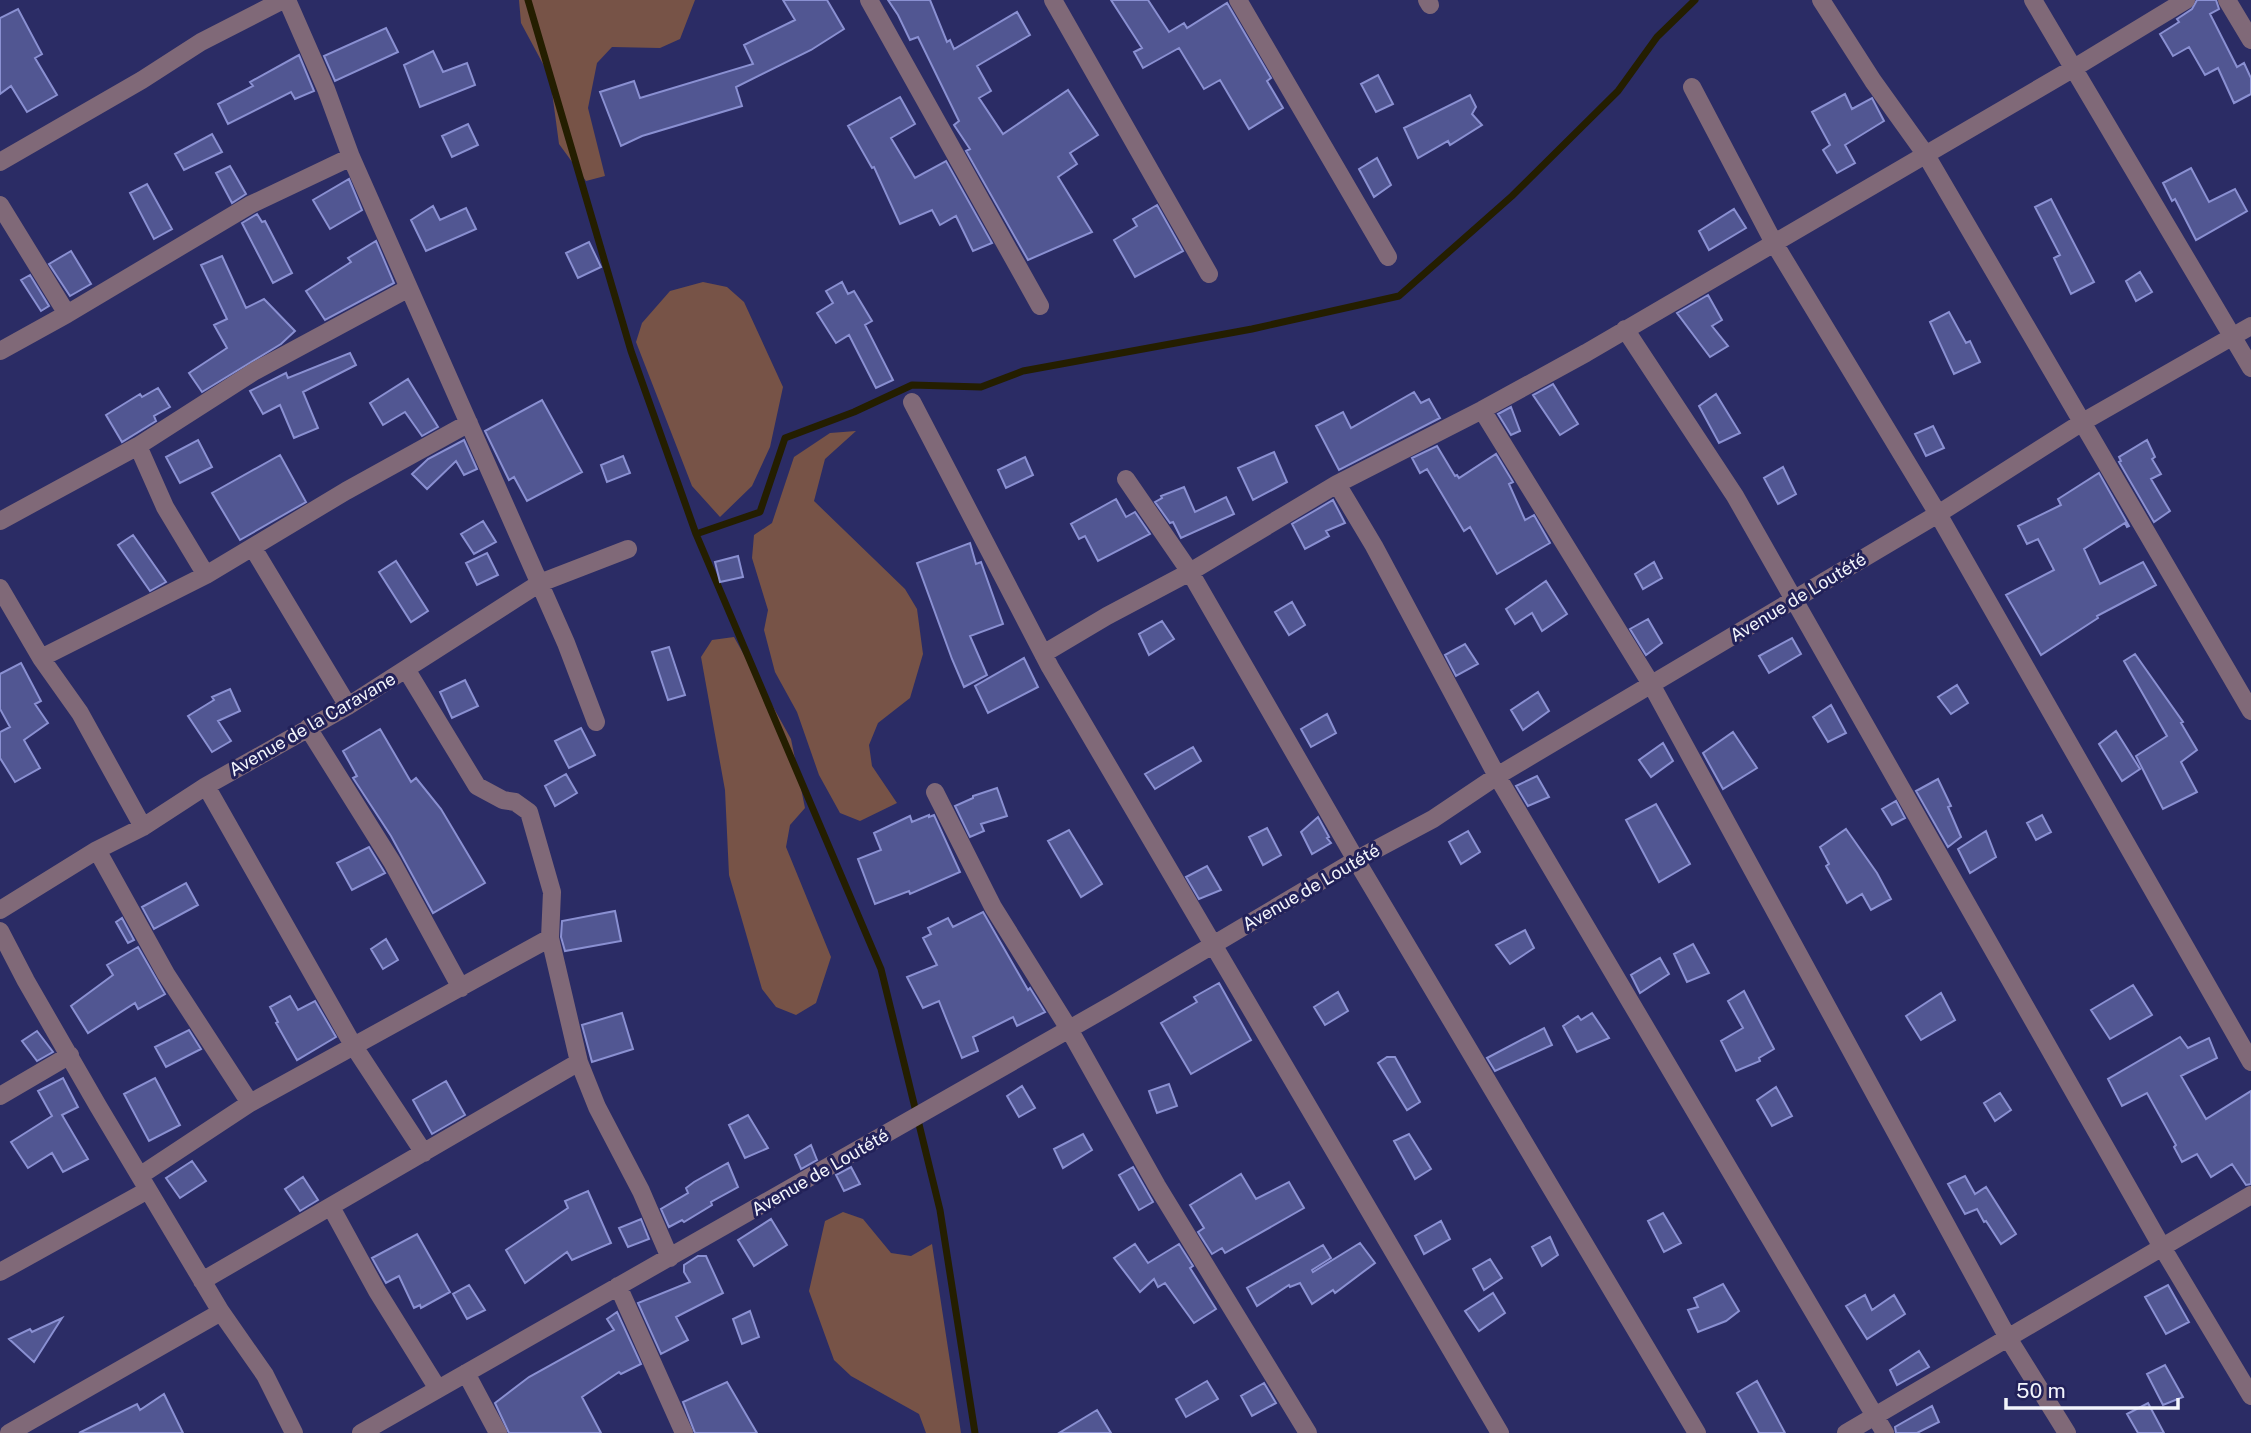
<svg xmlns="http://www.w3.org/2000/svg" width="2251" height="1433" font-family="'Public Sans',sans-serif">
  <rect width="100%" height="100%" fill="#2b2c65"/>
  <path fill="#775347" d="M519,0h176l-15,39 -20,9 -48,-1 -15,16 -9,45 17,68 -19,5 -27,-37 -9,-67 -29,-54z
    M703,282l24,5 17,15 39,85 -13,60 -18,39 -32,31 -28,-31 -56,-144 6,-19 28,-32z
    M856,431l-31,28 -11,42 91,88 12,20 6,45 -13,44 -32,25 -9,22 3,21 25,37 -37,18 -20,-8 -21,-38 -22,-63 -22,-40 -11,-42 4,-20 -16,-52 2,-23 18,-12 22,-66 36,-24z
    M734,637l57,102 14,69 -15,17 -4,22 45,110 -15,46 -20,12 -20,-8 -14,-18 -33,-114 -4,-85 -24,-133 11,-17z
    M843,1212l20,7 28,34 20,3 21,-12 29,189h-35l-7,-19 -68,-38 -17,-16 -25,-69 16,-70z"/>
  <g fill="none" stroke-linecap="round" stroke-linejoin="round">
    <path stroke="#241e00" stroke-width="7" d="M528,0l103,351 65,183 185,435 59,241 35,223
      M696,534l64,-22 25,-74 69,-26 58,-27 69,2 42,-16 229,-42 147,-33 113,-100 106,-105 39,-54 38,-37"/>
  </g>
  <path fill="#515692" stroke="#8a90d2" stroke-width="2" d="M783,0h44l17,29 -33,21 -75,37 6,19 -100,30 -21,10 -21,-54 34,-11 6,17 113,-34 -9,-19 51,-25z
    M888,0h42l17,42 3,-2 4,9 63,-37 13,23 -53,31 14,25 -12,7 24,36 65,-44 30,45 -28,18 7,11 -19,13 34,55 -64,28 -62,-109 4,-2 -16,-24 5,-4 -41,-84 -8,3 -12,-25z
    M1111,0h37l21,32 15,-9 3,5 40,-25 44,75 -4,3 16,27 -34,21 -29,-49 -16,9 -25,-41 -36,20 -9,-16 8,-4z
    M2197,0h19l3,9 -9,5 27,53 7,-4 7,15v16l-17,9 -16,-35 -13,7 -16,-28 -16,9 -13,-22 19,-12 -2,-3 15,-10z
    M18,9l24,45 -7,4 22,37 -30,17 -16,-26 -11,8v-76z
    M386,28l12,24 -63,29 -11,-25z
    M433,51l10,21 24,-9 8,22 -55,22 -16,-42z
    M299,55l15,36 -19,8 -4,-7 -63,32 -10,-20 35,-18 -3,-4z
    M1378,75l15,29 -17,8 -15,-28z
    M1845,94l7,15 20,-11 12,23 -39,24 10,18 -18,10 -14,-23 7,-5 -18,-33z
    M1470,95l6,12 -4,7 10,11 -32,20 -2,-4 -30,17 -14,-30z
    M900,97l15,27 -24,14 24,40 31,-17 46,82 -19,8 -17,-35 -16,9 -8,-15 -32,14 -26,-57 -2,1 -24,-42z
    M468,124l10,21 -26,12 -10,-21z
    M212,134l10,18 -38,18 -9,-16z
    M1377,158l14,27 -17,12 -15,-28z
    M230,166l16,28 -14,9 -16,-30z
    M2191,168l18,34 26,-13 12,22 -51,29 -21,-41 -3,2 -9,-18z
    M349,179l13,31 -32,19 -17,-29z
    M147,184l25,45 -18,10 -24,-46z
    M2051,199l43,83 -23,12 -17,-36 6,-3 -25,-48z
    M1157,205l26,46 -48,26 -21,-37 23,-14 -4,-7z
    M433,206l7,14 26,-12 10,21 -50,22 -15,-31z
    M1734,209l12,19 -37,22 -10,-19z
    M257,214l5,8 3,-1 27,52 -19,10 -31,-60z
    M376,241l18,42 -69,37 -19,-29 45,-29 -3,-4z
    M589,242l12,25 -23,11 -12,-25z
    M71,251l20,33 -21,12 -21,-32z
    M222,256l24,52 18,-9 31,32 -14,13 -79,48 -13,-19 38,-25 -13,-23 13,-6 -26,-54z
    M2140,272l12,20 -16,9 -10,-20z
    M30,275l19,31 -8,5 -20,-31z
    M842,282l6,12 6,-3 18,30 -7,4 28,55 -17,8 -27,-53 -13,8 -19,-30 16,-10 -7,-12z
    M1708,295l14,25 -10,6 16,20 -18,11 -33,-44z
    M1949,312l17,31 4,-2 10,21 -26,12 -24,-52z
    M350,353l6,12 -53,27 15,36 -24,10 -14,-33 -17,9 -13,-23 36,-18 2,5z
    M408,379l30,48 -16,9 -17,-24 -22,13 -13,-22z
    M1553,384l25,40 -18,11 -27,-40z
    M158,388l12,19 -16,9 2,5 -34,21 -16,-27 34,-21 2,3z
    M1414,392l7,11 8,-4 11,19 -101,52 -23,-44 27,-14 8,16z
    M1716,394l24,39 -21,10 -20,-37z
    M542,400l40,72 -55,29 -13,-24 -5,3 -24,-49z
    M1511,407l9,24 -9,4 -13,-21z
    M1933,426l11,22 -18,8 -11,-22z
    M198,440l14,27 -32,16 -14,-26z
    M464,440l13,29 -13,6 -8,-14 -29,28 -15,-15 16,-15z
    M2147,440l8,17 -3,2 9,15 -10,5 19,32 -16,11 -35,-60 2,-1 -2,-4z
    M1437,446l18,30 2,-1 2,3 37,-24 17,28 -4,2 16,36 9,-5 16,28 -53,31 -27,-47 -6,4 -37,-62 -7,4 -8,-15z
    M1274,452l13,30 -34,18 -15,-32z
    M280,455l26,47 -66,38 -28,-47z
    M623,456l7,17 -23,9 -6,-17z
    M1025,457l8,18 -27,13 -8,-18z
    M1783,467l13,27 -18,10 -14,-26z
    M2099,473l30,53 -2,1 -2,-4 -41,26 16,35 43,-22 13,23 -59,31 1,2 -57,37 -35,-60 48,-25 -16,-31 -11,5 -9,-18 43,-21 -3,-6z
    M1184,487l11,25 31,-15 8,17 -53,24 -8,-16 -3,1 -15,-21 7,-4 -1,-2z
    M1116,499l10,18 9,-5 15,22 -52,27 -13,-25 -6,3 -8,-15z
    M1333,500l12,23 -19,8 3,5 -24,13 -13,-25z
    M483,521l13,21 -22,12 -13,-20z
    M133,535l33,47 -16,9 -32,-46z
    M970,543l6,21 5,-2 22,62 -33,12 17,39 -23,12 -12,-28 -35,-96z
    M487,553l11,22 -21,10 -11,-22z
    M738,556l5,21 -23,5 -5,-20z
    M396,561l32,50 -17,11 -32,-50z
    M1654,562l8,16 -19,11 -8,-15z
    M1546,581l21,33 -25,17 -10,-18 -17,11 -9,-15z
    M1292,602l13,23 -16,10 -14,-23z
    M1648,619l14,24 -16,12 -16,-26z
    M1162,621l12,18 -25,16 -10,-21z
    M1792,638l9,16 -32,19 -10,-17z
    M1465,644l13,20 -22,12 -11,-21z
    M669,647l16,48 -17,5 -16,-48z
    M2135,654l48,68 -2,1 16,27 -16,12 16,30 -34,17 -27,-53 31,-20 -43,-75z
    M1024,658l14,29 -50,26 -13,-27z
    M21,663l20,38 -6,3 13,19 -24,17 16,28 -25,14 -15,-24v-26l10,-5 -10,-18v-35z
    M465,680l13,26 -26,12 -12,-26z
    M1957,685l11,18 -17,11 -13,-17z
    M230,689l10,22 -22,10 13,20 -19,11 -24,-36 26,-16 -2,-3z
    M1538,692l11,19 -26,19 -12,-20z
    M1831,705l15,28 -18,9 -15,-25z
    M1327,714l9,19 -25,14 -10,-18z
    M581,728l14,27 -26,13 -14,-27z
    M380,729l31,53 5,-4 25,31 44,74 -52,30 -42,-77 -38,-58 4,-2 -14,-25z
    M2116,731l24,38 -18,12 -23,-37z
    M1733,732l24,36 -34,21 -20,-36z
    M1663,743l10,18 -22,16 -12,-17z
    M1193,747l8,14 -46,28 -10,-15z
    M566,774l11,19 -22,13 -10,-20z
    M1537,776l12,21 -21,9 -12,-20z
    M1938,779l13,27 -3,1 13,30 -13,10 -32,-56z
    M997,788l10,28 -26,8 3,7 -14,6 -15,-31 18,-8v-2z
    M1896,801l9,17 -13,7 -10,-16z
    M1656,804l34,60 -31,18 -33,-62z
    M929,815v2l5,-2 26,57 -50,22 -1,-3 -34,13 -17,-45 23,-9 -7,-17 36,-17 2,6z
    M2042,815l9,17 -15,8 -9,-17z
    M1318,817l11,20 -2,1 4,5 -19,11 -11,-22z
    M1267,828l14,27 -18,10 -14,-28z
    M1846,829l31,44 14,26 -20,11 -9,-16 -15,9 -21,-37 3,-2 -9,-17z
    M1069,830l33,54 -21,13 -33,-56z
    M1468,831l12,21 -19,12 -12,-22z
    M1986,831l10,26 -26,16 -12,-24z
    M369,847l16,26 -33,17 -15,-27z
    M1207,866l14,24 -22,9 -13,-22z
    M186,883l12,22 -44,24 -12,-22z
    M615,911l6,30 -56,10 -4,-14 1,-16z
    M983,912l45,78 2,-2 15,24 -28,14 -4,-9 -40,20 5,14 -16,7 -23,-57 -16,7 -16,-31 30,-12 -14,-27 8,-4 -3,-6 20,-10 5,9z
    M122,918l12,22 -6,3 -12,-21z
    M1525,930l9,18 -24,16 -14,-19z
    M386,939l12,21 -15,9 -12,-20z
    M1693,944l16,29 -22,9 -13,-28z
    M138,947l27,47 -27,15 -3,-6 -47,30 -17,-27 42,-31 -6,-10z
    M1660,958l9,16 -29,19 -9,-18z
    M1219,983l32,57 -60,34 -30,-51 36,-21 -3,-5z
    M2133,985l19,30 -42,24 -19,-29z
    M1744,991l30,58 -15,9 1,3 -24,10 -15,-30 22,-13 -15,-27z
    M1338,992l10,19 -23,14 -11,-18z
    M1941,993l14,27 -34,20 -15,-24z
    M290,996l8,14 17,-9 21,36 -39,23 -21,-37 2,-1 -8,-15z
    M622,1013l11,36 -41,13 -10,-37z
    M1592,1013l17,25 -32,14 -14,-26 15,-10 3,4z
    M1544,1028l8,17 -57,26 -8,-13z
    M189,1030l12,19 -35,18 -11,-20z
    M37,1031l16,21 -16,9 -15,-20z
    M2180,1037l8,11 21,-10 8,20 -36,18 25,43 45,-28v93l-5,1 -14,-21 -21,13 -14,-23 -15,8 -8,-15 2,-2 -29,-52 -25,13 -14,-27z
    M1387,1057h8l25,45 -13,8 -29,-47z
    M63,1078l15,29 -16,8 26,44 -25,13 -11,-19 -24,15 -17,-26 41,-26 -14,-25z
    M155,1078l25,47 -31,16 -25,-47z
    M446,1081l19,34 -33,19 -19,-34z
    M1169,1084l8,22 -20,7 -8,-22z
    M1022,1086l13,22 -16,9 -12,-21z
    M1776,1087l16,29 -20,10 -15,-26z
    M2000,1093l11,17 -16,11 -11,-18z
    M748,1115l20,33 -23,10 -16,-33z
    M1083,1134l9,16 -29,18 -9,-19z
    M1409,1134l22,35 -16,10 -21,-38z
    M811,1145l6,15 -16,9 -6,-14z
    M192,1161l14,20 -26,17 -14,-20z
    M728,1163l10,24 -27,15 1,3 -28,17 -2,-2 -13,7 -8,-18 27,-16 -2,-5 8,-6z
    M851,1167l9,17 -16,7 -8,-16z
    M1133,1167l20,35 -14,8 -20,-35z
    M1241,1174l15,25 33,-17 15,26 -79,45 -3,-5 -10,6 -14,-22 6,-4 -14,-23z
    M1965,1176l10,18 11,-7 30,47 -15,10 -15,-23 -2,1 -7,-13 -12,5 -17,-30z
    M303,1177l15,23 -18,11 -15,-22z
    M588,1191l23,52 -39,17 -5,-8 -42,31 -19,-33 62,-42 -3,-7z
    M1663,1213l18,30 -17,9 -16,-31z
    M641,1219l8,20 -21,8 -9,-19z
    M771,1219l16,26 -33,21 -16,-26z
    M1441,1221l9,18 -26,15 -9,-18z
    M417,1234l33,58 -29,16 -1,-3 -6,3 -15,-32 -13,7 -14,-25z
    M1550,1237l8,18 -16,11 -10,-19z
    M1360,1243l15,20 -40,30 -2,-3 -21,14 -12,-21 -10,4 -1,-2 -32,21 -10,-18 76,-43 8,13 -19,12 1,2z
    M1135,1244l13,19 31,-19 14,22 -3,2 26,41 -22,14 -29,-40 -7,4 -4,-8 -14,13 -26,-34z
    M698,1256h8l17,37 -47,24 12,23 -27,14 -23,-51 52,-21 -6,-10v-7z
    M1490,1259l12,19 -18,12 -11,-21z
    M1723,1284l16,27 -13,10 -28,11 -10,-22 10,-3 -4,-9z
    M469,1285l16,25 -18,9 -14,-25z
    M2168,1285l21,37 -23,12 -21,-37z
    M1493,1293l12,20 -26,18 -14,-20z
    M1865,1295l7,15 22,-15 11,19 -38,25 -21,-33z
    M750,1311l9,26 -17,7 -9,-25z
    M617,1312l24,52 -20,10 -2,-2 -37,25 19,36h-92l-14,-30 34,-26 85,-47 -7,-11z
    M62,1318l-28,44 -25,-23 21,-10 2,3z
    M1919,1351l10,16 -32,18 -7,-15z
    M2165,1365l18,32 -20,8 -16,-31z
    M1207,1381l11,18 -32,18 -10,-18z
    M1757,1381l28,52h-26l-22,-40z
    M727,1382l30,51h-62l-12,-31z
    M1264,1383l12,20 -24,13 -11,-20z
    M164,1394l19,39h-104l58,-29 3,6z
    M2148,1403l16,30h-26l-11,-19z
    M1932,1406l7,16 -22,11h-21l-1,-6z
    M1097,1410l14,23h-52z"/>
  <g fill="none" stroke-linecap="round" stroke-linejoin="round">
    <path stroke="#806978" stroke-width="18" d="M287,0l39,89 25,68 215,486 30,79
      M869,0l171,306
      M1053,0l156,274
      M1238,0l150,257
      M1427,0l3,5
      M1821,0l52,81 53,74 325,556
      M2033,0l218,368
      M2227,0l24,40
      M1692,87l82,156 164,271 313,548
      M0,162l142,-82 59,-38 82,-42
      M0,205l67,109
      M1625,329l110,167 427,751 89,149
      M0,351l67,-37 183,-109 101,-48
      M912,402l138,265 450,766
      M1482,410l169,274 357,654 59,95
      M138,446l27,61 41,68
      M1126,479l64,93 166,288 341,573
      M1337,484l37,62 123,230 388,657
      M0,521l138,-75 117,-75 154,-83
      M253,548l95,158
      M0,588l41,70 39,55 63,114
      M1043,654l64,-38 83,-44 147,-88 145,-74 104,-57 488,-285 112,-68
      M41,658l165,-83 140,-84 123,-68
      M406,669l71,117 26,14 12,2 14,10 23,80 -2,46 29,124 18,45 44,84 29,67
      M308,728l84,134 69,126
      M206,786l147,259 71,108
      M935,792l58,115 76,122 88,157 151,247
      M97,850l69,124 84,129
      M0,910l97,-60 46,-23 63,-41 142,-80 192,-123 88,-34
      M0,931l26,50 72,125 123,206 44,63 29,58
      M0,1096l70,-41
      M141,1175l109,-72 300,-165
      M331,1207l46,84 61,98
      M0,1272l148,-82
      M202,1281l377,-219
      M618,1286l66,147
      M466,1373l32,60
      M9,1433l212,-121
      M361,1433l754,-430 241,-143 77,-41 64,-43 441,-262 143,-91 170,-97
      M1846,1433l405,-238"/>
  </g>
  <g text-anchor="middle" dominant-baseline="central" stroke-width="6" stroke-linejoin="round" paint-order="stroke">
    <g font-size="18" fill="#f3f5fc" stroke="#222159">
      <text transform="translate(1798 597) rotate(-31)">Avenue de Loutété</text>
      <text transform="translate(312 724) rotate(-30)">Avenue de la Caravane</text>
      <text transform="translate(1311 887) rotate(-30)">Avenue de Loutété</text>
      <text transform="translate(820 1172) rotate(-30)">Avenue de Loutété</text>
    </g>
  </g>
  <path d="M2006 1398v10h172v-10" fill="none" stroke="#f3f5fc" stroke-width="3.5"/>
  <text x="2016" y="1398" font-size="21" fill="#f3f5fc" stroke="#222159" stroke-width="5" paint-order="stroke">50 m</text>
</svg>
